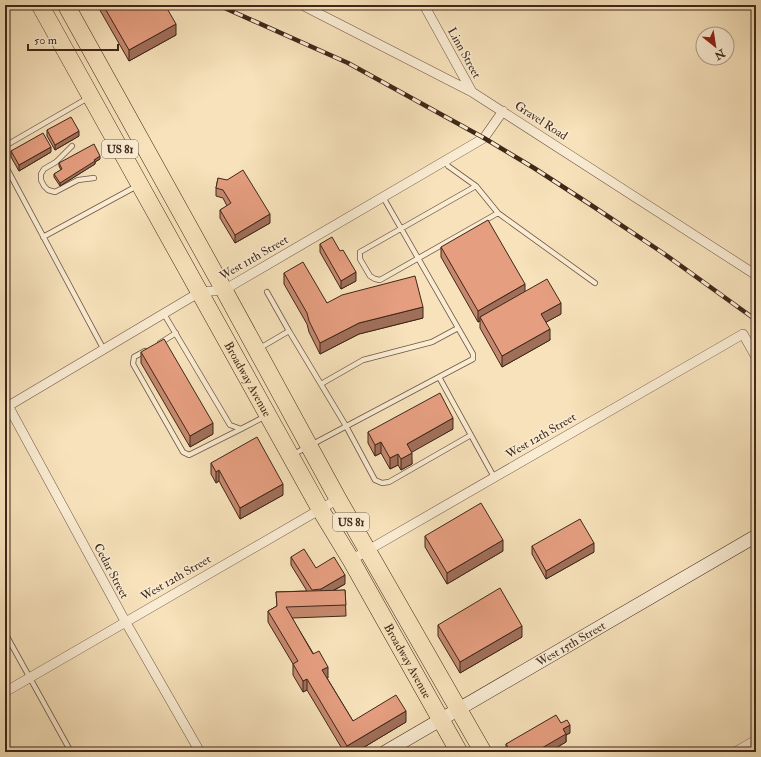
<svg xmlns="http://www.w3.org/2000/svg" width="761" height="757" font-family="'IM FELL Double Pica',serif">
  <rect width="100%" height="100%" fill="#f7e2bb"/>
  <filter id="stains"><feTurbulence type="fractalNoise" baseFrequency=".005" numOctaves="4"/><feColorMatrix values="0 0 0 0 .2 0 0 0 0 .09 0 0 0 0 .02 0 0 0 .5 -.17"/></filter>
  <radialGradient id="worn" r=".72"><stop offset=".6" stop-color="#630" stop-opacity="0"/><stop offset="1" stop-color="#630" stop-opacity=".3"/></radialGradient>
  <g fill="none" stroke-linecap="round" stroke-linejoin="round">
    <defs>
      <path id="lane" d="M5,146l83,-48
        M72,146l-16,16 -12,7 -3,5v6l3,6 4,4 7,2 23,-12 16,-2
        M445,160l3,6 28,20 22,27 -118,67 -5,-1 -5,-3 -10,-17v-7l116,-66
        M5,165l99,185
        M383,197l90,157v5l-34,18
        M498,213l97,70
        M43,237l94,-51
        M267,292l22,39
        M164,314l66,111 11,4 23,-12
        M160,343l16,-10
        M260,348l29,-17 57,95 29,54 7,3 7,-1 82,-47
        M145,351l-11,6 -1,7 50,88 6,3 52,-26
        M321,384l42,-24 69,-18 26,-14
        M294,454l145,-77 55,100
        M5,633l66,119"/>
      <path id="street" d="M302,5l170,87 284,183
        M424,5l48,87
        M5,400l120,221 75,131
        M5,408l195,-116 24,-2 260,-152 19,-27
        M351,560l392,-226 13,23
        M5,692l333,-193
        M735,752l21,-12"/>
      <g id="secondary">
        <path id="s1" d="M385,752l371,-216"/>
      </g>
      <g id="highway">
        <path id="s2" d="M40,5l280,504 31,51 108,192"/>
        <path d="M66,5l158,285 114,209 145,253"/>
      </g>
    </defs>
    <use href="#lane" stroke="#6d5642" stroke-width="6"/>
    <use href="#street" stroke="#6d5642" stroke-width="10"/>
    <use href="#secondary" stroke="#3f2719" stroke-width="14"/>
    <use href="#highway" stroke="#3f2719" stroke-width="18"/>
    <use href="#lane" stroke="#faecd3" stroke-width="4.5"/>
    <use href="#street" stroke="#faecd3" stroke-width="9"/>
    <use href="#secondary" stroke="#faecd3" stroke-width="13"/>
    <use href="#highway" stroke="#f7e2bb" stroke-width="17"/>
    <defs>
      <path id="rail" d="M218,5l130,58 136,75 50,30 57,37 72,48 93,67"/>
    </defs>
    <use href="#rail" stroke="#3f2719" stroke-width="4.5"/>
    <use href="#rail" stroke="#faecd3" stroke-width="3" stroke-dasharray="9" stroke-linecap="butt"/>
  </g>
  <path fill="#c5886e" stroke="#3f2719" d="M97,5h68l11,30 -47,26z
    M47,130l32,6 -24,14 -8,-14z
    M11,151l40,1 -32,19 -8,-14z
    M100,159l-5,3v2l-35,22 -6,-9v-3l7,-4 -2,-4v-3z
    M218,178l52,45 -35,20 -15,-25v-8l7,-4 -4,-8 -7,-2v-8z
    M320,244l36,37 -15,8 -21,-37z
    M441,247l84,45 36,22 -15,8 4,18 -48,27 -22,-39v-7l-2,1 -37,-65z
    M284,273l43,30 96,15 -64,16 -39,20 -11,-22 -2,-8 -23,-40z
    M141,352l72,82 -23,13 -49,-84z
    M453,429l-42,23 1,12 -11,6 -3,-5 -8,4 -9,-16 -6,3 -7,-13v-11z
    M211,463l72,32 -43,24 -21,-38 -3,2 -5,-9z
    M425,536l78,15 -56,33 -22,-37z
    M532,546l62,6 -48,27 -14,-25z
    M291,557l25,11 29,16 -12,7 12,-1 1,26 -54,2 36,60h-1l26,43 53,1 -50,30h-12l-37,-62 -4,2 -10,-17v-11l-25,-42v-11l9,-5 -1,-14 31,-1 -16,-26z
    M438,625l84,12 -62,36 -22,-37z
    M561,723l9,10 -4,2v7l-17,10h-43v-8z"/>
  <path fill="#a06f5a" stroke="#3f2719" d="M11,6v3l-6,3v-3z
    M176,24v11l-47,26v-11z
    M79,131v5l-24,14v-5z
    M51,147v5l-32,19v-6z
    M100,156v3l-5,3v2l-35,22v-3z
    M270,214v9l-35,20v-8z
    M356,272v9l-15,8v-8z
    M525,284v11l-45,22v4l-2,1v-11z
    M561,303v11l-20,11v-11z
    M423,307v11l-64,16 -39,20v-11l39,-20z
    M550,329v11l-48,27v-11z
    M453,418v11l-46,26v-11z
    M213,423v11l-23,13v-11z
    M381,442v11l-6,3v-11z
    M412,453v11l-11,6v-11z
    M398,454v11l-8,4v-11z
    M219,470v11l-3,2v-11z
    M283,484v11l-43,24v-11z
    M503,540v11l-56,33v-11z
    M594,543v9l-48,27v-8z
    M345,575v9l-24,13v-8z
    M522,626v11l-62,36v-11z
    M328,667v11l-6,3v-11z
    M307,679v11l-4,2v-11z
    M406,711v11l-50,30h-9v-6z
    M570,725v8l-4,2v7l-17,10h-14l28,-23z"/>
  <path fill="#e59e80" stroke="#3f2719" d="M5,5h5l1,1 -6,3z
    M103,5h62l11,19 -47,26z
    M71,117l8,14 -24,14 -8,-15z
    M43,133l8,14 -32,18 -8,-14z
    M94,144l6,12 -6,4 1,1 -35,22 -6,-9 8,-5 -3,-6z
    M243,170l27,44 -35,21 -15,-25 11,-7 -8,-13 -7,-2 2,-10 9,2z
    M488,220l37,64 -47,27 -37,-64z
    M332,237l8,14 3,-1 13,22 -15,9 -21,-37z
    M303,262l24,41 15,-8 73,-19 8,31 -64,16 -39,20 -11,-22 -2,-8 -23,-40z
    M547,279l14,24 -20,11 9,15 -48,27 -22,-39z
    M164,339l49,84 -23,13 -49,-84z
    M440,393l13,25 -46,26 5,9 -11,6 -3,-5 -8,4 -9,-16 -6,3 -7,-13z
    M257,437l26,47 -43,24 -21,-38 -3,2 -5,-9z
    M481,503l22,37 -56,33 -22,-37z
    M580,519l14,24 -48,28 -14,-25z
    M304,549l12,19 18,-11 11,18 -24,14 -9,1 -21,-33z
    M500,588l22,38 -62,36 -22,-37z
    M345,590l1,15 -60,2 27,47 6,-3 9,16 -6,3 31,51 43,-26 10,16 -59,35 -40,-67 -4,2 -10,-17 5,-3 -30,-50 9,-5 -1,-14z
    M556,715l5,8 6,-3 3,5 -7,4 3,5 -31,18h-24l-5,-8z"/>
  <g text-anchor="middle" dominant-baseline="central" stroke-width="3" stroke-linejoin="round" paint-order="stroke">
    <g fill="#faecd3" stroke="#776251" stroke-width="1">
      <rect x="102" y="140" width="36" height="18" rx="3"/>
      <rect x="333" y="513" width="36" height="18" rx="3"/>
    </g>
    <g font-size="11" font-weight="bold" fill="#3f2719">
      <text x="120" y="149">US 81</text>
      <text x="351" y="522">US 81</text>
    </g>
    <g font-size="12" fill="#3f2719" stroke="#faecd3">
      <text transform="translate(464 53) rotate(61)">Linn Street</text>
      <text transform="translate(541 121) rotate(33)">Gravel Road</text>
      <text transform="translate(254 258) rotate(-30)">West 11th Street</text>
      <text stroke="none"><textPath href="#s2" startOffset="428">Broadway Avenue</textPath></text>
      <text transform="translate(541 436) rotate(-30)">West 12th Street</text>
      <text transform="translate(111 571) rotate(62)">Cedar Street</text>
      <text transform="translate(176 578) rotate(-30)">West 12th Street</text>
      <text stroke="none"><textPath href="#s1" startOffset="215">West 15th Street</textPath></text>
      <text stroke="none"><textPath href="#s2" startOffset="752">Broadway Avenue</textPath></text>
    </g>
  </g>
  <rect width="761" height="757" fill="none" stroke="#f7e2bb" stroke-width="20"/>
  <rect x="6" y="6" width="749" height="745" fill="none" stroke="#3f2719" stroke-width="2"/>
  <rect x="10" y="10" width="741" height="737" fill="none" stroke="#3f2719"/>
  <g transform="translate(715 46) rotate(150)"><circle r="19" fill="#faecd3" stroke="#af9d89"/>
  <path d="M0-3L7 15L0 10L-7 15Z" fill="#8f2418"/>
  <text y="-6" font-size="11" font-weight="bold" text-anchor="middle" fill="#3f2719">N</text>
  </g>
  <path d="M28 44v6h90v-6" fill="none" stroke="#3f2719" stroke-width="2"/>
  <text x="34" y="44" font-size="12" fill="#3f2719" stroke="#faecd3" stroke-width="3" paint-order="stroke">50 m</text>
  <rect width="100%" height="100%" filter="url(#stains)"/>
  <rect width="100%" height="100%" fill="url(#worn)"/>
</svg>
